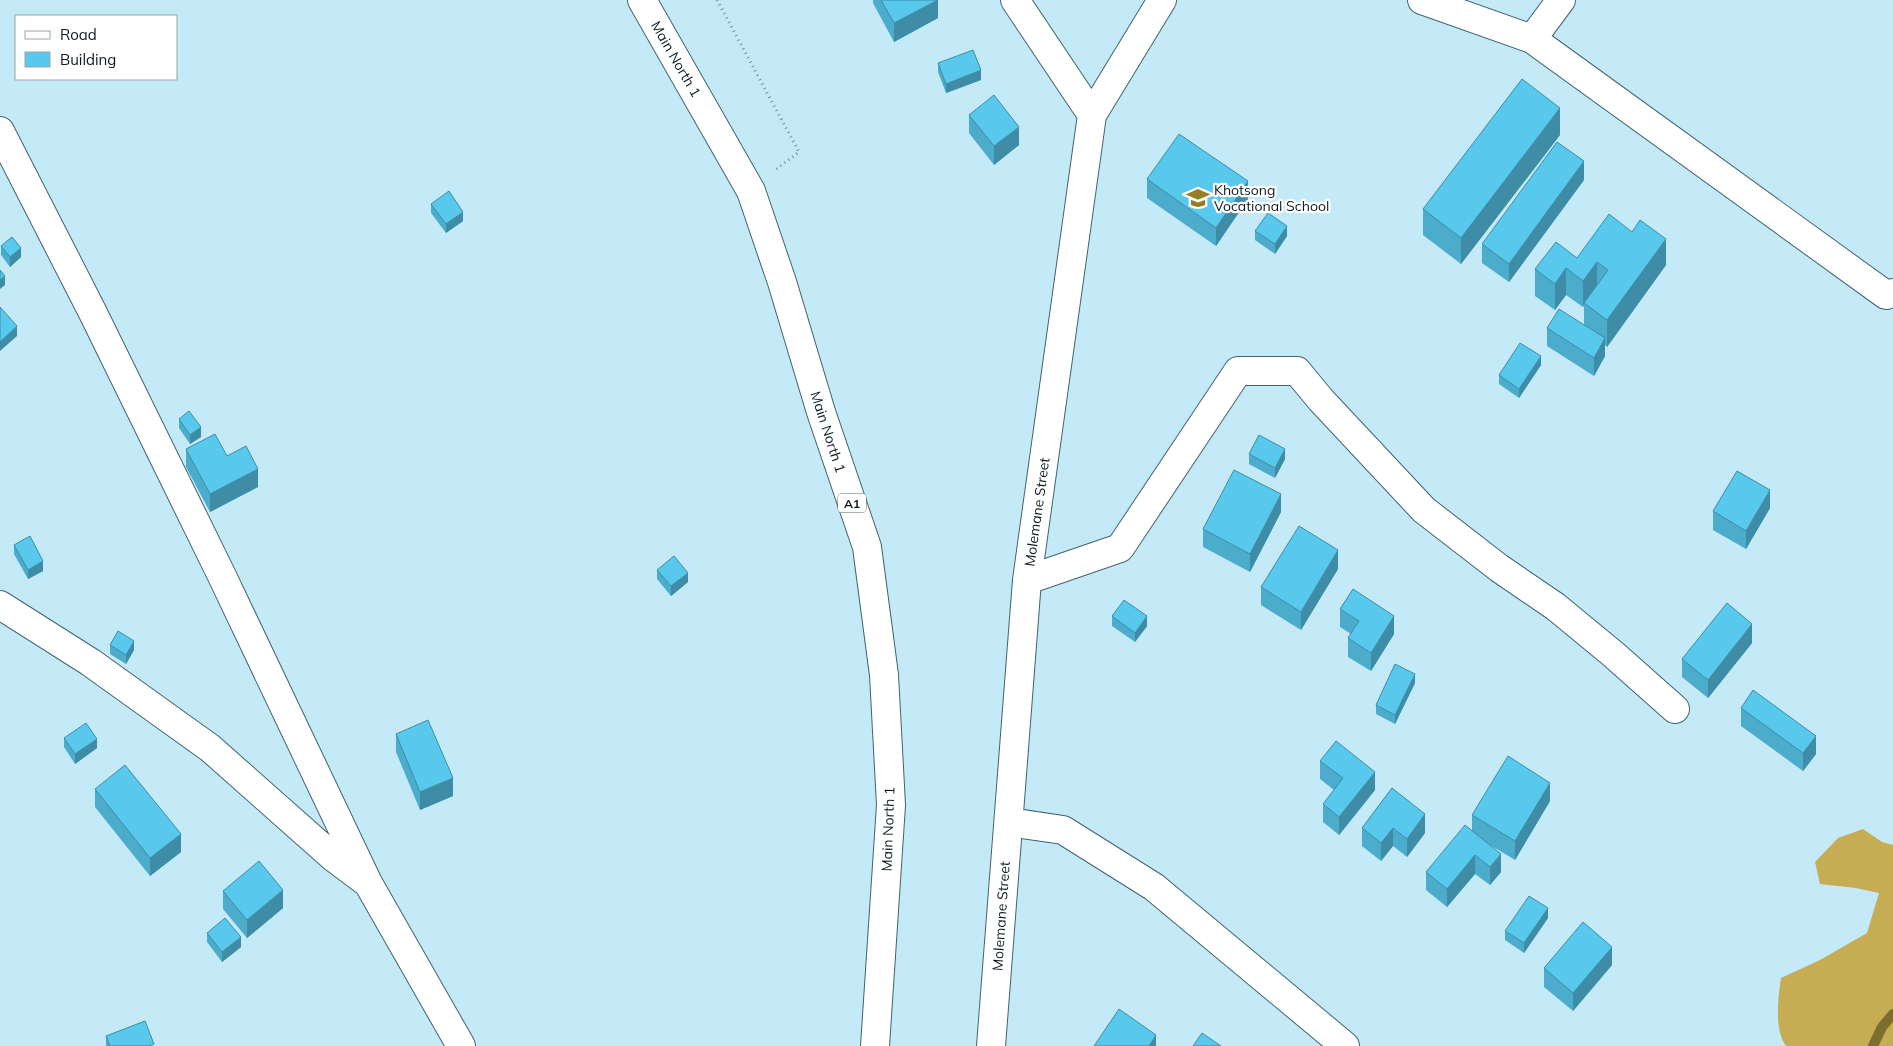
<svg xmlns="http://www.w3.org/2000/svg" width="1893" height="1046" font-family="Mulish,sans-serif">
  <rect width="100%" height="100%" fill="#c4eaf8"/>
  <path fill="#c6ac53" d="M1863,829l19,13 11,3v201h-107c-12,-17 -8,-48 -5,-68l39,-18 47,-27 12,-40 -23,-5 -36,-4 -5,-22 23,-24z"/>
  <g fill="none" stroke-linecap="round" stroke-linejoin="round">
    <path stroke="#7c6e2f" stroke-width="10" d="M1873,1046l9,-19 11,-13"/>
    <defs>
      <path id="minor" d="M1015,0l77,115
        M1422,0l110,39 354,256 7,-2
        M1532,39l29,-39
        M0,131l93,182 129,263 146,307 93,163
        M1027,580l93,-32 118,-177h59l24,29 103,110 75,58 57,39 57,47 62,55
        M0,605l90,57 120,86 123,109 32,24
        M1009,822l54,8 91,57 191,159
        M991,1046l36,-466 65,-465 70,-115"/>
      <path id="primary" d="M642,0l109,191 31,91 39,130 46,135 17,128 7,130 -16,241"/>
    </defs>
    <use href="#minor" stroke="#41636f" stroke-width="30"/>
    <use href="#primary" stroke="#41636f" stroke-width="30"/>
    <path stroke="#738f99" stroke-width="3" stroke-dasharray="1 4" stroke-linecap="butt" d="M717,0l82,152 -24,18"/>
    <use href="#minor" stroke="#fff" stroke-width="28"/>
    <use href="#primary" stroke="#fff" stroke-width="28"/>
  </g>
  <path fill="#4caccc" d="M873,0h65v18l-44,24 -21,-39z
    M938,63l43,17 -35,13 -8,-21z
    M969,115l50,30 -25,20 -25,-32z
    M1560,135l-99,129 -38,-29v-26z
    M1147,179l101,20 -32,47 -69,-48z
    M1584,180l-75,102 -27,-19v-19z
    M431,204l32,17 -17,12 -15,-20z
    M1255,231l32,5 -12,18 -20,-14z
    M1,246l20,11 -11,10 -9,-12z
    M1577,258l89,7 -59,82 -2,-2v11l-11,20 -47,-30v-18l37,-3v-19l-1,1 -17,-12 -11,15 -20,-14v-27z
    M1541,365l-22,33 -20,-14v-9z
    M179,419l22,18 -11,7 -11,-16z
    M186,449l41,7 31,31 -48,25 -24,-45z
    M1249,454l36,5 -10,19 -26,-14z
    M1770,508l-24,41 -33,-19v-19z
    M1281,512l-31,60 -47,-25v-18z
    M14,545l29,26 -15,8 -14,-25z
    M1338,569l-37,61 -40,-25v-18z
    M657,570l31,12 -17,14 -14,-17z
    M1340,609l54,25 -23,37 -23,-14v-19l3,-4 -11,-7z
    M1112,616l35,10 -12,16 -23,-16z
    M1752,643l-44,55 -26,-21v-18z
    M110,645l24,5 -8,14 -16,-10z
    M1415,683l-20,41 -19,-10v-9z
    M1741,708l75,46 -13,17 -62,-45z
    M396,734l57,62 -33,14 -24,-58z
    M64,738l33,10 -22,16 -11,-17z
    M1320,761l55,29 -36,45 -16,-13v-18l11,-14 -14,-11z
    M1392,788l33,45 -18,24 -14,-11 -12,15 -19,-15v-18z
    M95,789l86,63 -31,24 -55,-69z
    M1550,801l-35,59 -30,-18 16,30 -11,13 -15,-11 -28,33 -21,-17v-18l46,-41v-16z
    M223,891l60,17 -36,30 -24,-29z
    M1548,918l-24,35 -19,-13v-9z
    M207,933l34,14 -19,15 -15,-20z
    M1612,965l-39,46 -29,-24v-19z
    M106,1036l48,10h-48z"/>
  <path fill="#3e8ca6" d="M938,0v18l-44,24v-19z
    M981,70v10l-35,13v-9z
    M1560,108v27l-99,129v-26z
    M1019,127v18l-25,20v-19z
    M1584,161v19l-75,102v-18z
    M1248,181v18l-32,47v-18z
    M463,212v9l-17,12v-9z
    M1287,226v10l-12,18v-10z
    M1666,239v26l-59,82v-27z
    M21,248v9l-11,10v-10z
    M1597,262v26l-13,15 -1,4v-26z
    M1566,268v27l-11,15v-26z
    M5,276v9l-5,4v-9z
    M17,326v10l-17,15v-9z
    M1605,338v18l-11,20v-18z
    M1541,356v9l-22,33v-9z
    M201,427v10l-11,7v-9z
    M1285,449v10l-10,19v-10z
    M258,469v18l-48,25v-18z
    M1770,490v18l-24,41v-18z
    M1281,494v18l-31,60v-18z
    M1338,550v19l-37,61v-18z
    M43,561v10l-15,8v-9z
    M688,573v9l-17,14v-10z
    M1147,616v10l-12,16v-9z
    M1394,616v18l-23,37v-18z
    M1752,624v19l-44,55v-18z
    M134,641v9l-8,14v-9z
    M1415,674v9l-20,41v-9z
    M1816,736v18l-13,17v-18z
    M97,739v9l-22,16v-10z
    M1375,772v18l-36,45v-18z
    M453,778v18l-33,14v-18z
    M1550,783v18l-35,59v-19z
    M1425,814v19l-18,24v-18z
    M1393,828v18l-12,15v-18z
    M181,834v18l-31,24v-18z
    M1501,854v18l-11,13v-18z
    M1475,855v19l-28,33v-18z
    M283,890v18l-36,30v-18z
    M1548,908v10l-24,35v-10z
    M241,937v10l-19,15v-10z
    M1612,947v18l-39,46v-18z
    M1156,1035v11h-7z"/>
  <path fill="#58c8ed" stroke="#3e8ca6" d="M881,0h57l-44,23z
    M973,50l8,20 -35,14 -8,-21z
    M1522,79l38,29 -99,130 -38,-29z
    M994,95l25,32 -25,19 -25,-31z
    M1179,134l69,47 -32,47 -69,-49z
    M1557,142l27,19 -75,103 -27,-20z
    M449,191l14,21 -17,12 -15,-20z
    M1268,213l19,13 -12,18 -20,-13z
    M1609,214l23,18 8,-12 26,19 -59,81 -23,-17 24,-33 -11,-8 -14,19 -17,-13 -11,16 -20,-15 21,-27 21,16z
    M12,237l9,11 -11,9 -9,-11z
    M0,270l5,6 -5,4z
    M0,307l17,19 -17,16z
    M1559,309l46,29 -11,20 -47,-30z
    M1520,343l21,13 -22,33 -20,-14z
    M189,411l12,16 -11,8 -11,-16z
    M215,434l12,22 19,-10 12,23 -48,25 -24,-45z
    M1259,435l26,14 -10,19 -26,-14z
    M1234,470l47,24 -31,60 -47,-25z
    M1737,471l33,19 -24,41 -33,-20z
    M1299,526l39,24 -37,62 -40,-25z
    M30,536l13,25 -15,9 -14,-25z
    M674,556l14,17 -17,13 -14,-16z
    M1353,589l41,27 -23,37 -23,-15 11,-17 -19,-12z
    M1124,600l23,16 -12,17 -23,-17z
    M1727,603l25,21 -44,56 -26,-21z
    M118,631l16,10 -8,14 -16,-10z
    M1395,664l20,10 -20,41 -19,-10z
    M1753,690l63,46 -13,17 -62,-45z
    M428,720l25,58 -33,14 -24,-58z
    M86,723l11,16 -22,15 -11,-16z
    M1336,741l39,31 -36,45 -16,-13 20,-26 -23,-17z
    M1508,756l42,27 -35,58 -43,-26z
    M125,765l56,69 -31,24 -55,-69z
    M1392,788l33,26 -18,25 -14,-11 -12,15 -19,-15z
    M1465,825l36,29 -11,13 -15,-12 -28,34 -21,-17z
    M259,861l24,29 -36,30 -24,-29z
    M1529,896l19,12 -24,35 -19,-12z
    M225,918l16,19 -19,15 -15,-19z
    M1583,922l29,25 -39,46 -29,-25z
    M1119,1009l37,26 -7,11h-55z
    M145,1021l9,23 -5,2h-39l-4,-10z
    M1202,1033l19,13h-28z"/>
  <defs>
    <symbol id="university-bare" viewBox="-9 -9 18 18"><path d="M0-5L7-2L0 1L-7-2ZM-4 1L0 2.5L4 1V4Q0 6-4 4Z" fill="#967e25" stroke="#fff" stroke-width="2.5" paint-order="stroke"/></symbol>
  </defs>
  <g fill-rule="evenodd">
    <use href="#university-bare" x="1182" y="182" width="32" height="32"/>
  </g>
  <g text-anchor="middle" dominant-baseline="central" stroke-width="4.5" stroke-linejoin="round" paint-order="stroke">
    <rect fill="#fff" stroke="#555f62" stroke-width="1" x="838" y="493.5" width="28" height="19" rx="4"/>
    <g font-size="12" font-weight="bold" fill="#0c1a1f">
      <text x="852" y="503">A1</text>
    </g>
    <g font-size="14" fill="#0c1a1f" stroke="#fff">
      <text transform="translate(676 59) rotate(60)">Main North 1</text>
      <text transform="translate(828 432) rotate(72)">Main North 1</text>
      <text transform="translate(1037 512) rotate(-82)">Molemane Street</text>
      <text transform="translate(888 829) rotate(-88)">Main North 1</text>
      <text transform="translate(1001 916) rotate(-86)">Molemane Street</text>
    </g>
    <g font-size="14" fill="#0c1a1f" stroke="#fff" text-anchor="start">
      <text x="1214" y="190">Khotsong<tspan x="1214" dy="16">Vocational School</tspan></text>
    </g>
  </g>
  <rect x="15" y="15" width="162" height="65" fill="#ffffff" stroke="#9ea3a5"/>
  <rect x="25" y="31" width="25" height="8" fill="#ffffff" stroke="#9ea3a5"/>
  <text x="60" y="40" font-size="15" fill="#0c1a1f">Road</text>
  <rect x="25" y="52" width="25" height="15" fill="#58c8ed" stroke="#9ea3a5"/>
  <text x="60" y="65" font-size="15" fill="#0c1a1f">Building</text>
</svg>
